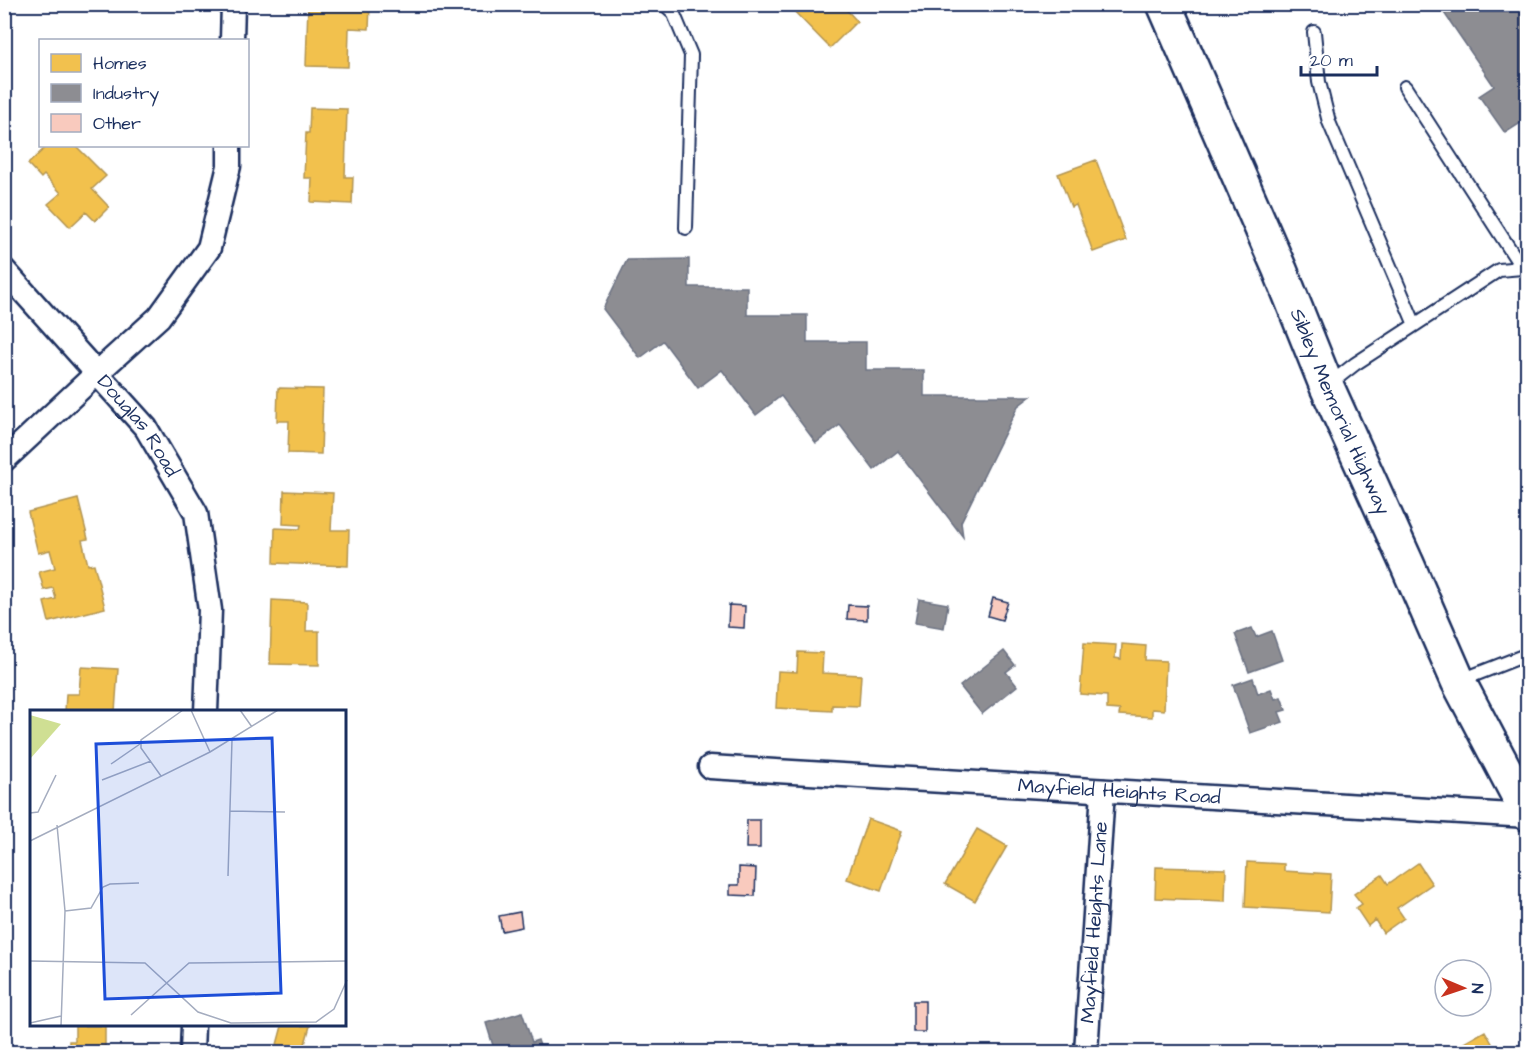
<svg xmlns="http://www.w3.org/2000/svg" width="1532" height="1057" font-family="'Architects Daughter',sans-serif">
  <rect width="100%" height="100%" fill="#fff"/>
  <filter id="ink" filterUnits="userSpaceOnUse"><feTurbulence type="fractalNoise" baseFrequency=".0167" numOctaves="2"/><feDisplacementMap in="SourceGraphic" scale="12" xChannelSelector="R" yChannelSelector="G"/><feConvolveMatrix kernelMatrix="1 2 1 2 8 2 1 2 1" color-interpolation-filters="sRGB"/></filter>
  <g filter="url(#ink)">
    <path fill="#f2c14e" stroke="#b29553" stroke-width="1.5" d="M308,4l62,1 -1,24 -20,-1 -1,39 -42,-1z
      M787,4h54l16,17 -27,27z
      M310,108l37,1 -2,68h8l-1,27 -41,-2 1,-24h-8l2,-45h3z
      M47,146h29l30,30 -14,13 17,18 -14,14 -9,-9 -16,15 -22,-23 13,-11 -17,-18 -3,3 -13,-14z
      M1096,160l30,80 -33,12 -17,-47 -5,2 -13,-33z
      M278,388l45,1 -2,65 -33,-1 1,-32h-12z
      M284,491l49,2 -2,37h18l-1,36 -74,-3 1,-35 25,1 1,-4 -18,-1z
      M78,499l10,40 -6,1 6,25 6,-1 11,44 -56,14 -5,-20 12,-3 -3,-11 -9,2 -5,-18 16,-4 -5,-18 -12,3 -10,-41z
      M272,600l35,2 -1,29h13v34l-49,-1z
      M1084,643l32,2 -1,13 6,1 1,-15 24,2 -1,14 21,1 -2,49 -12,-1v8l-33,-2 1,-5 -13,-1v-13l-27,-2z
      M798,652l25,1 -1,20 39,2 -2,31 -27,-1v6l-56,-3 2,-37 19,1z
      M81,667l37,2 -3,43h-50l1,-18h13z
      M868,819l34,12 -21,60 -34,-12z
      M977,829l30,17 -32,55 -30,-17z
      M1247,862l37,2v7l47,3 -2,38 -84,-5z
      M1418,863l14,21 -35,24 7,10 -21,15 -8,-13 -7,6 -12,-18 6,-4 -8,-10 28,-19 6,9z
      M1156,867l70,2 -1,32 -70,-3z
      M75,1026h30v26h-36v-11h6z
      M282,1026h28l-7,25 5,1h-33z
      M1485,1031l12,21h-46l-1,-1z"/>
    <path fill="#8d8d92" stroke="#6b7182" stroke-width="1.5" d="M1438,4h90v127l-6,-9 -17,11 -26,-37 15,-10z
      M689,259v28h58v28h60v27h59v28h58v26h107l-13,10 -57,116 2,15 -65,-86 -24,19 -34,-45 -24,18 -35,-47 -25,19 -34,-45 -24,18 -35,-47 -23,17 -37,-49 24,-49z
      M919,599l29,5 -4,24 -29,-5z
      M1252,628l4,9 16,-6 10,29 -33,12 -14,-38z
      M1004,651l11,14 -9,7 11,14 -35,28 -22,-28z
      M1253,678l5,16 13,-5 4,10 6,-2 5,13 -7,2 4,10 -33,11 -17,-48z
      M522,1012l10,30 6,-2 4,12h-47l-9,-29z"/>
    <path fill="#f9cabe" stroke="#1b2f5e" stroke-width="1.5" d="M993,598l15,4 -6,18 -14,-4z
      M729,605l16,1 -1,22 -16,-1z
      M848,605l19,1v14l-20,-1z
      M747,820h13v28h-14z
      M739,867l17,1 -1,28 -25,-1v-10h9z
      M520,912l2,15 -20,4 -3,-15z
      M913,1001h12v31h-12z"/>
    <g fill="none" stroke-linecap="round" stroke-linejoin="round">
      <defs>
        <path id="lane" d="M664,4l9,8 18,43 -5,173
          M1314,32l5,50 10,40 86,203
          M1405,87l117,181
          M1327,386l28,-22 144,-94 23,-2 6,1
          M1459,681l69,-27"/>
        <g id="street">
          <path d="M232,40l1,-36"/>
          <path id="s1" d="M4,270l142,158 50,85 14,97 -4,102"/>
          <path d="M4,460l93,-87 62,-56 50,-69 20,-82v-20"/>
          <path id="s2" d="M710,767l818,49"/>
          <path d="M192,1052l1,-26"/>
          <path id="s3" d="M1086,1052l17,-261"/>
        </g>
        <g id="secondary">
          <path id="s4" d="M1164,4l116,266 47,117 80,177 51,117 70,133"/>
        </g>
      </defs>
      <use href="#lane" stroke="#1b2f5e" stroke-width="16"/>
      <use href="#street" stroke="#1b2f5e" stroke-width="27"/>
      <use href="#secondary" stroke="#1b2f5e" stroke-width="38"/>
      <use href="#lane" stroke="#fff" stroke-width="12"/>
      <use href="#street" stroke="#fff" stroke-width="22"/>
      <use href="#secondary" stroke="#fff" stroke-width="33"/>
    </g>
  </g>
  <g text-anchor="middle" dominant-baseline="central" stroke-width="6" stroke-linejoin="round" paint-order="stroke">
    <g font-size="20" fill="#1b2f5e" stroke="#fff">
      <text stroke="none"><textPath href="#s4" startOffset="444">Sibley Memorial Highway</textPath></text>
      <text stroke="none"><textPath href="#s1" startOffset="206">Douglas Road</textPath></text>
      <text stroke="none"><textPath href="#s2" startOffset="410">Mayfield Heights Road</textPath></text>
      <text stroke="none"><textPath href="#s3" startOffset="130">Mayfield Heights Lane</textPath></text>
    </g>
  </g>
  <g transform="translate(30 710)">
    <rect width="316" height="316" fill="#fff"/>
    <path d="M0,5l31,9 -31,35z" fill="#cfdf93"/>
    <path fill="none" stroke="#a4acbf" stroke-width="1.5" d="M161,0l19,42M210,0l12,17M81,54l29,-20M131,66l-20,-28v-8l42,-30M72,70l49,-19M200,101l55,1M0,103l8,-1 18,-37M27,115l8,86 -4,115M0,131l180,-89 68,-42M198,166l4,-136M35,201l26,-3 12,-21 7,-3 29,-1M0,251l115,2 53,49 33,11 85,-1 18,-13 13,-29M101,305l58,-52 158,-2M0,313l31,-7"/>
    <path fill="#1d4ed8" fill-opacity="0.15" stroke="#1d4ed8" stroke-width="3" d="M242,28l9,255 -176,6 -9,-255z"/>
    <rect width="316" height="316" fill="none" stroke="#1b2f5e" stroke-width="3"/>
  </g>
  <rect width="1532" height="1057" fill="none" stroke="#fff" stroke-width="24"/>
  <rect x="12" y="12" width="1508" height="1033" fill="none" stroke="#1b2f5e" stroke-width="2" filter="url(#ink)"/>
  <rect x="39" y="39" width="210" height="108" fill="#ffffff" stroke="#a4acbf" stroke-width="1.5"/>
  <rect x="51" y="54" width="30" height="18" fill="#f2c14e" stroke="#a4acbf" stroke-width="1.5"/>
  <text x="93" y="69" font-size="18" fill="#1b2f5e">Homes</text>
  <rect x="51" y="84" width="30" height="18" fill="#8d8d92" stroke="#a4acbf" stroke-width="1.5"/>
  <text x="93" y="99" font-size="18" fill="#1b2f5e">Industry</text>
  <rect x="51" y="114" width="30" height="18" fill="#f9cabe" stroke="#a4acbf" stroke-width="1.5"/>
  <text x="93" y="129" font-size="18" fill="#1b2f5e">Other</text>
  <g transform="translate(1463 988) rotate(92)"><circle r="28" fill="#ffffff" stroke="#a4acbf" stroke-width="1.5"/>
  <path d="M0-4.5L10 22L0 15L-10 22Z" fill="#c8321e"/>
  <text y="-9" font-size="16" font-weight="bold" text-anchor="middle" fill="#1b2f5e">N</text>
  </g>
  <path d="M1301 66v9h76v-9" fill="none" stroke="#1b2f5e" stroke-width="3"/>
  <text x="1310" y="66" font-size="18" fill="#1b2f5e" stroke="#ffffff" stroke-width="4.5" paint-order="stroke">20 m</text>
</svg>
